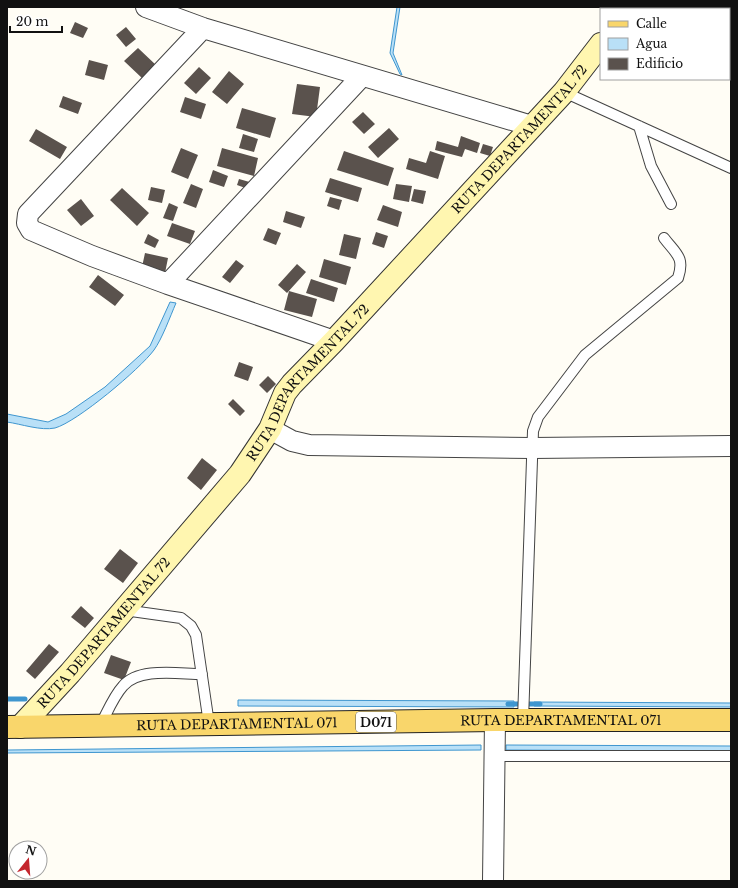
<svg xmlns="http://www.w3.org/2000/svg" width="738" height="888" font-family="'Libre Baskerville',serif">
  <rect width="100%" height="100%" fill="#fffdf5"/>
  <path fill="#b9e0f7" stroke="#3f96cf" d="M397,7h3l-7,46 9,22 -2,-1 -10,-21z
    M170,302l6,1c-6,14 -14,36 -22,47 -14,19 -77,72 -99,78 -14,3 -34,-4 -48,-6v-8l41,8 18,-8 39,-27 45,-41z
    M238,700l276,1v6l-276,-1z
    M534,702l197,1v4l-197,-1z
    M481,745v5l-474,3v-3z
    M506,745l225,1v5l-225,-1z"/>
  <g fill="none" stroke-linecap="round" stroke-linejoin="round">
    <path stroke="#3f96cf" stroke-width="5" d="M7,699h18
      M508,704h32"/>
  </g>
  <path fill="#5a524d" d="M75,22l13,6 -5,10 -13,-5z
    M126,27l10,12 -10,8 -10,-12z
    M138,48l19,18 -14,13 -19,-18z
    M89,60l19,5 -4,15 -19,-5z
    M199,67l12,11 -15,16 -12,-11z
    M229,71l15,13 -17,20 -15,-12z
    M297,84l23,3 -4,30 -24,-3z
    M63,96l19,7 -4,11 -19,-7z
    M185,97l21,7 -5,15 -21,-7z
    M242,108l34,10 -6,20 -34,-10z
    M363,112l12,12 -11,10 -12,-12z
    M389,128l10,11 -21,19 -10,-11z
    M36,129l31,18 -7,12 -31,-18z
    M243,134l15,5 -4,13 -15,-4z
    M461,136l19,7 -3,10 -12,-4 -3,8 -27,-7 2,-9 21,6z
    M483,144l10,3 -3,9 -10,-3z
    M181,148l17,7 -10,24 -17,-7z
    M222,148l36,10 -4,18 -37,-10z
    M344,151l50,17 -6,18 -51,-16z
    M430,151l15,5 -7,23 -32,-10 3,-11 17,5z
    M213,170l15,6 -4,11 -15,-5z
    M330,178l32,10 -4,14 -33,-10z
    M239,179l14,4 -2,7 -14,-5z
    M191,184l12,5 -7,19 -13,-5z
    M396,184l16,2 -3,16 -16,-3z
    M151,187l14,3 -3,13 -14,-3z
    M122,188l27,25 -12,13 -27,-26z
    M414,189l12,2 -3,13 -12,-3z
    M330,197l12,3 -3,10 -12,-4z
    M81,199l13,17 -13,10 -14,-16z
    M169,203l9,4 -5,14 -10,-3z
    M383,205l19,7 -4,15 -21,-7z
    M286,211l19,6 -4,11 -18,-6z
    M172,223l23,8 -5,13 -23,-8z
    M268,228l13,5 -5,12 -13,-5z
    M376,232l12,4 -4,12 -12,-4z
    M148,234l11,6 -4,8 -11,-5z
    M344,234l17,4 -5,21 -17,-4z
    M145,253l23,5 -3,15 -23,-6z
    M324,259l27,8 -5,18 -27,-8z
    M236,260l8,6 -14,17 -8,-6z
    M297,264l9,8 -19,21 -9,-8z
    M98,275l26,20 -9,11 -26,-19z
    M311,279l27,9 -4,14 -28,-9z
    M289,291l28,8 -5,18 -28,-7z
    M239,362l14,5 -5,14 -14,-5z
    M268,376l8,8 -9,9 -8,-8z
    M233,399l12,12 -5,5 -12,-12z
    M202,458l15,12 -16,20 -14,-12z
    M120,549l18,14 -15,20 -19,-14z
    M81,606l13,12 -9,10 -14,-11z
    M49,644l10,8 -24,27 -9,-8z
    M111,655l20,7 -7,18 -20,-7z"/>
  <g fill="none" stroke-linecap="round" stroke-linejoin="round">
    <defs>
      <path id="lane" d="M564,92l167,76
        M639,126l12,40 20,38
        M124,610l57,8 10,8 5,9 13,89
        M523,720l10,-289 5,-14 47,-62 93,-77c7,-21 -2,-24 -14,-40
        M100,726c7,-13 13,-29 23,-40 16,-19 55,-12 79,-12
        M494,756h237"/>
      <path id="street" d="M146,7l57,21 329,98
        M168,284l-76,-28 -61,-26 -4,-7 1,-9 175,-186
        M334,341l-166,-57 194,-208
        M270,429l22,12 17,4 223,3 199,-2
        M493,881l2,-161"/>
      <g id="secondary">
        <path d="M628,9l1,-2"/>
        <path id="s1" d="M20,727l50,-54 170,-199 30,-45 15,-36 7,-9 42,-43 230,-249 37,-48"/>
      </g>
      <g id="primary">
        <path id="s2" d="M7,727l488,-7h236"/>
      </g>
    </defs>
    <use href="#lane" stroke="#444" stroke-width="12"/>
    <use href="#street" stroke="#444" stroke-width="22"/>
    <use href="#secondary" stroke="#333" stroke-width="24"/>
    <use href="#primary" stroke="#222" stroke-width="24"/>
    <use href="#lane" stroke="#fff" stroke-width="10"/>
    <use href="#street" stroke="#fff" stroke-width="20"/>
    <use href="#secondary" stroke="#fff6b0" stroke-width="22"/>
    <use href="#primary" stroke="#f9d66b" stroke-width="22"/>
  </g>
  <g text-anchor="middle" dominant-baseline="central" stroke-width="4" stroke-linejoin="round" paint-order="stroke">
    <rect fill="#fff" stroke="#585858" stroke-width="1" x="356" y="712" width="40" height="20" rx="3"/>
    <g font-size="12" font-weight="bold" fill="#111">
      <text x="376" y="722">D071</text>
    </g>
    <g font-size="13" fill="#111" stroke="#fff">
      <text stroke="none"><textPath href="#s1" startOffset="774">RUTA DEPARTAMENTAL 72</textPath></text>
      <text stroke="none"><textPath href="#s1" startOffset="450">RUTA DEPARTAMENTAL 72</textPath></text>
      <text stroke="none"><textPath href="#s1" startOffset="126">RUTA DEPARTAMENTAL 72</textPath></text>
      <text stroke="none"><textPath href="#s2" startOffset="554">RUTA DEPARTAMENTAL 071</textPath></text>
      <text stroke="none"><textPath href="#s2" startOffset="230">RUTA DEPARTAMENTAL 071</textPath></text>
    </g>
  </g>
  <rect width="738" height="888" fill="none" stroke="#111111" stroke-width="16"/>
  <rect x="600" y="8" width="130" height="72" fill="#ffffff" stroke="#a0a0a0"/>
  <rect x="608" y="21" width="20" height="6" fill="#f9d66b" stroke="#a0a0a0"/>
  <text x="636" y="28" font-size="12" fill="#111111">Calle</text>
  <rect x="608" y="38" width="20" height="12" fill="#b9e0f7" stroke="#a0a0a0"/>
  <text x="636" y="48" font-size="12" fill="#111111">Agua</text>
  <rect x="608" y="58" width="20" height="12" fill="#5a524d" stroke="#a0a0a0"/>
  <text x="636" y="68" font-size="12" fill="#111111">Edificio</text>
  <g transform="translate(28 860) rotate(17)"><circle r="19" fill="#ffffff" stroke="#a0a0a0"/>
  <path d="M0-3L7 15L0 10L-7 15Z" fill="#c4262e"/>
  <text y="-6" font-size="11" font-weight="bold" text-anchor="middle" fill="#111111">N</text>
  </g>
  <path d="M10 26v6h52v-6" fill="none" stroke="#111111" stroke-width="2"/>
  <text x="16" y="26" font-size="12" fill="#111111" stroke="#ffffff" stroke-width="3" paint-order="stroke">20 m</text>
</svg>
